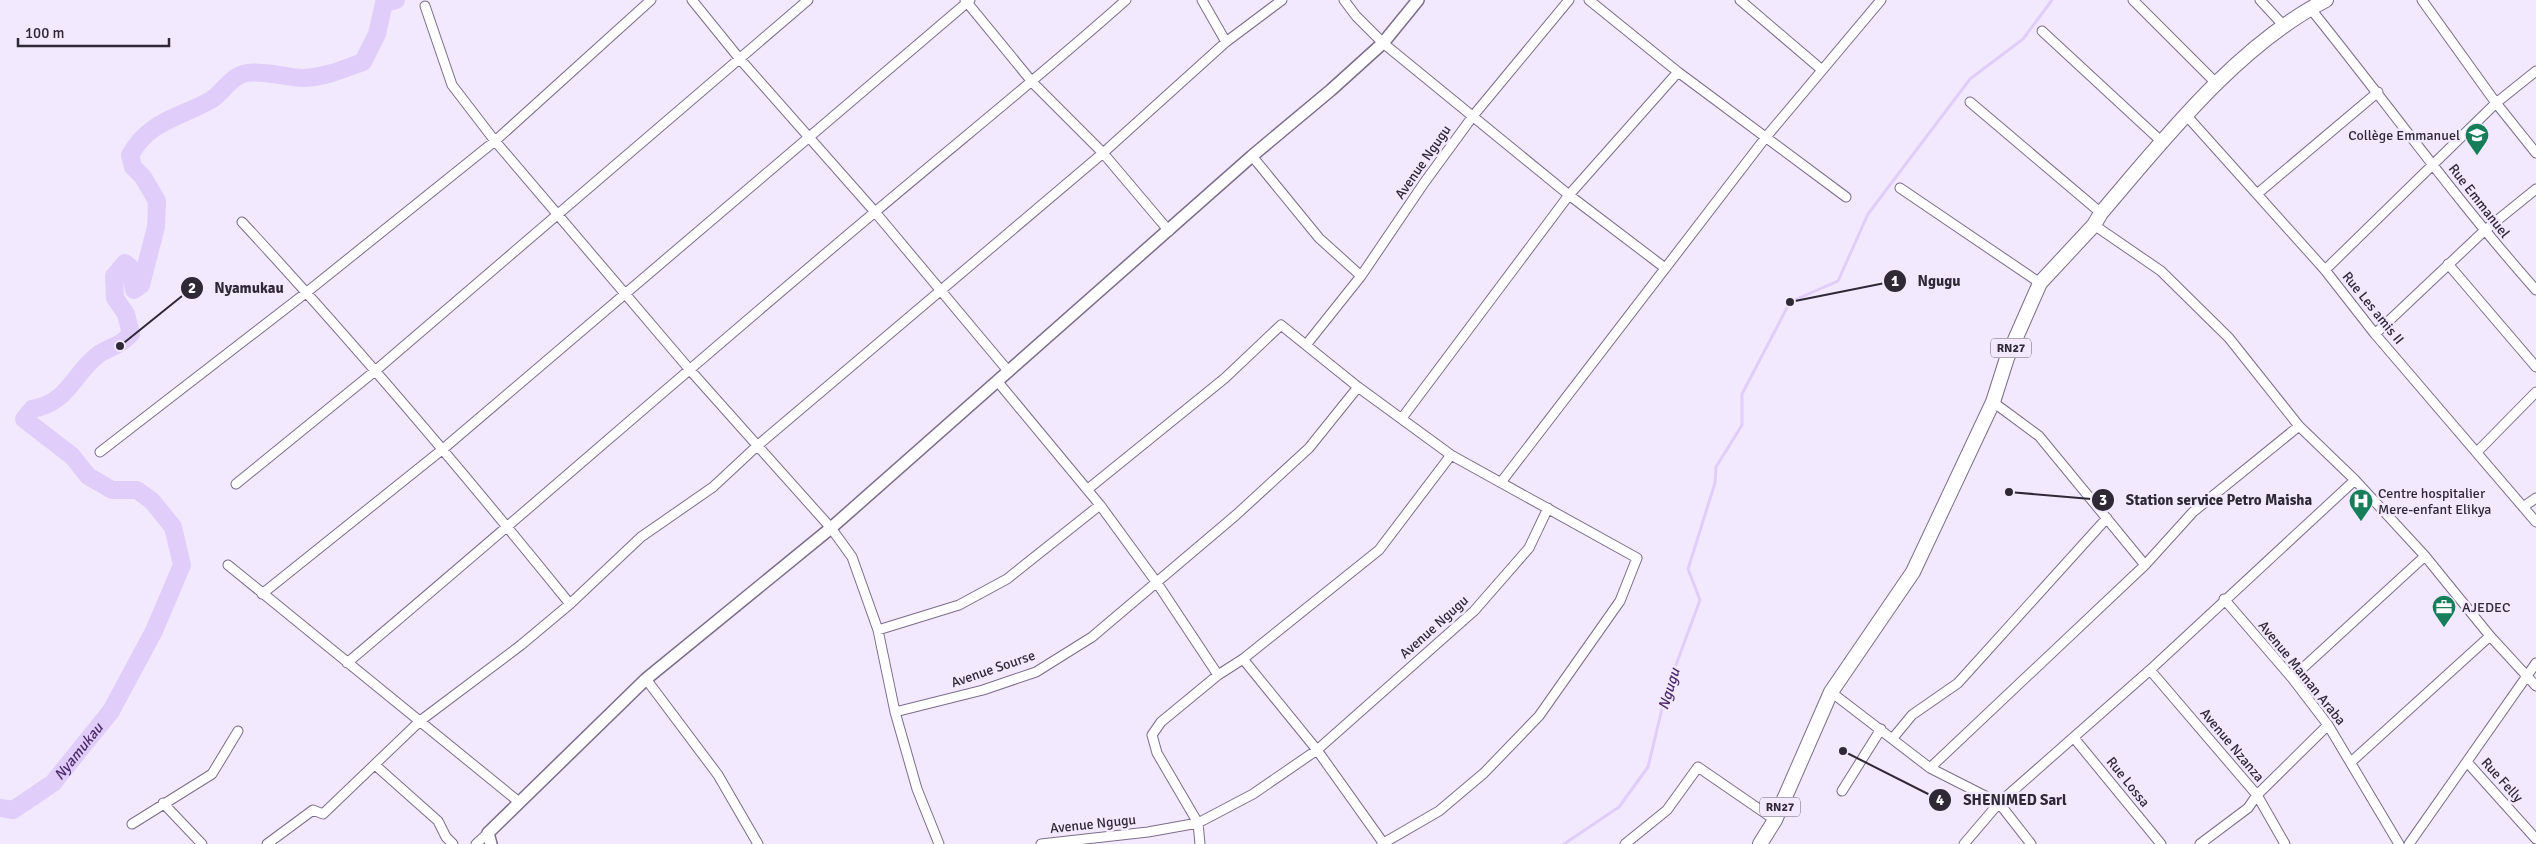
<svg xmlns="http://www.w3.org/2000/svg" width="2536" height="844" font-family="Signika,sans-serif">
  <rect width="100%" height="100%" fill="#f3e9fe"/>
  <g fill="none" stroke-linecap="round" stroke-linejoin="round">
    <path stroke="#e1cdf9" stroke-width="3" d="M1564,844l55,-37 29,-40 18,-75 34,-92 -12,-31 27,-86 1,-16 26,-42v-31l48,-92 48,-21 30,-67 102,-135 53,-40 29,-39"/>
    <path stroke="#e1cdf9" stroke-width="18" id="s1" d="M0,808l13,2 40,-27 58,-72 43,-80 28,-66 -9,-38 -21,-26 -15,-11h-25l-24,-14 -16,-20 -48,-37 8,-10c37,-6 41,-36 67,-55 14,-9 18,-6 32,-20l-5,-20 -11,-16 -1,-22 11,-13 5,4 4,23 7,-5 15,-58 1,-26 -14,-24 -10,-10 -3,-12c20,-35 49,-37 81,-55 13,-8 19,-24 36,-27 18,-3 39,5 57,5 21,-1 40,-9 59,-16l14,-28 7,-31 12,-3"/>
    <defs>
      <path id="minor" d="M692,0l47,58 136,154 134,160
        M965,0l68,83 70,70 66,78
        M1202,0l24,42
        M1344,0l12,16 27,27 186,152 96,73
        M1589,0l89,72 168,125
        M1740,0l82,70
        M2133,0l85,85
        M2260,0l24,26
        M2422,0l74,103 40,50
        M425,6l27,79 43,56 195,229 141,158 21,29 26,73 17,82 22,77 22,55
        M2310,8c76,94 146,192 226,282
        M2042,31l120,111
        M1970,102l131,111
        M2186,115l139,155 50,64 161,188
        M1252,156l67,82 42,38
        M1900,188l140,95
        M2257,194l121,-102
        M242,222c114,123 222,251 328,382
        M2094,225l67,46 68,67 70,88 56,54 70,76 65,80 46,50
        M2448,264l88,103
        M2325,270l171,-167 40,-32
        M2375,334l109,-103 52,-42
        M1306,345l55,-69 63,-93 49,-67 96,-116
        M998,382l102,123 57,78 61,92
        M1993,402l46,34 106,129
        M1402,418l167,-223 109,-123
        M100,452l207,-160 188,-151 156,-141
        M2477,452l59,-60
        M1502,481l264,-344 115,-137
        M236,484l139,-113 433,-371
        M1088,489l137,-111 56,-53 77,62 93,68 186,103 -17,43 -81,115 -55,57 -45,38 -57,33
        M2523,507l13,-9
        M228,565l291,237
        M262,594l181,-145 527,-449
        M2224,599l68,79 36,47 71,119
        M878,630l81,-25 48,-26 93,-74
        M1243,659l74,91 67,94
        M347,663c177,-149 350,-302 528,-451 84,-71 169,-139 251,-212
        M2150,670l107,125 28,49
        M2292,678l133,-122
        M646,679l72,96 40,69
        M1831,692l99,76 69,35 32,41
        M895,712l88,-22 53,-18 56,-35 144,-122 73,-67 49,-61
        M1893,738l19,-23 46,-32 149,-165
        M2074,738l87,106
        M2351,762l139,-126
        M2467,762l69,77
        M375,765l63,56 8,16 7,7
        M1930,768l215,-203 48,-53 106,-86
        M1842,791l39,-62
        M163,803l39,41
        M132,824l80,-50 26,-43
        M267,844l46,-34 10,4 97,-93 101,-76 49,-41 71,-67 72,-50 44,-41 346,-293 123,-111 56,-42
        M476,844l12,-11
        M1041,844l107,-12 50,-9 55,-29 64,-44 157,-139 55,-63 19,-40
        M1200,844l-2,-21 -41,-70 -5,-18 9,-13 57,-47 25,-16 136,-109 72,-95
        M1625,844l42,-34 31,-43 77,53
        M1964,844l35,-41 151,-133 205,-190
        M2200,844l48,-36 9,-13 71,-70
        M2409,844l127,-181"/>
      <path id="tertiary" d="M491,844l-3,-11 158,-154 185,-151 421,-372 79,-66 52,-47 35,-43"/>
      <path id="primary" d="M1760,844l15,-24 56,-128 82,-120 80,-170 14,-44 33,-75 54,-58 7,-12c64,-75 136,-167 225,-213"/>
    </defs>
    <use href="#minor" stroke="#7b6d8b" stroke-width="11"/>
    <use href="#tertiary" stroke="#7b6d8b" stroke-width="14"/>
    <use href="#primary" stroke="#7b6d8b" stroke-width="16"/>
    <use href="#minor" stroke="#fff" stroke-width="9"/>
    <use href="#tertiary" stroke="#fff" stroke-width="11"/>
    <use href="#primary" stroke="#fff" stroke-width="14"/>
  </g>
  <defs>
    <symbol id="school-pin" viewBox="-11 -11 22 30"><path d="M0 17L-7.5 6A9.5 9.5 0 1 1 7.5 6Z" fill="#167f5a" stroke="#f3e9fe"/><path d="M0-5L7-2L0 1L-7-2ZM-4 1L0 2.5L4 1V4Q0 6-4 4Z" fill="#fff"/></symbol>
    <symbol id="hospital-pin" viewBox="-11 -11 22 30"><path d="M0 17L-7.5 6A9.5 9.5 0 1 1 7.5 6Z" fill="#167f5a" stroke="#f3e9fe"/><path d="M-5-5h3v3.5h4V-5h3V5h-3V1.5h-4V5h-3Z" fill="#fff"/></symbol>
    <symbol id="office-pin" viewBox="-11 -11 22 30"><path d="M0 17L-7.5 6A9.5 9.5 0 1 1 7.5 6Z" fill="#167f5a" stroke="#f3e9fe"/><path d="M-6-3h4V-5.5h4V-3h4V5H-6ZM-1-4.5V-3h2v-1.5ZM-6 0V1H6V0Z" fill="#fff"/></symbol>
  </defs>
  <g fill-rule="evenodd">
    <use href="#school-pin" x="2463" y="121" width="28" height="38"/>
    <use href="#hospital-pin" x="2347" y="487" width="28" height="38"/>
    <use href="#office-pin" x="2430" y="593" width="28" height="38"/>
  </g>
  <g text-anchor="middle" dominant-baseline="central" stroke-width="5" stroke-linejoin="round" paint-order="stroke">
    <g fill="#f3e9fe" stroke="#6a6372" stroke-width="1">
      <rect x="1991" y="338.5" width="40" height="19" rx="4"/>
      <rect x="1760" y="797.5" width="40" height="19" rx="4"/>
    </g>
    <g font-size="12" font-weight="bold" fill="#2f2936">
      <text x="2011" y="348">RN27</text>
      <text x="1780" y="807">RN27</text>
    </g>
    <g font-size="14" fill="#2f2936" stroke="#f3e9fe" text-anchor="start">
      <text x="2460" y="135" text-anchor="end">Collège Emmanuel</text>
      <text x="2378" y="493">Centre hospitalier<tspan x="2378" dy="16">Mere-enfant Elikya</tspan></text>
      <text x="2462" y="607">AJEDEC</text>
    </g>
    <g font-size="14" fill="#2f2936" stroke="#f3e9fe">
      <text transform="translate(1423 162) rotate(-55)">Avenue Ngugu</text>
      <text transform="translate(2479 201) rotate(52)">Rue Emmanuel</text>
      <text transform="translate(2373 308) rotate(51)">Rue Les amis II</text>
      <text transform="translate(1434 627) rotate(-42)">Avenue Ngugu</text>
      <text transform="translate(993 669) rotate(-19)">Avenue Sourse</text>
      <text transform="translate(2302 673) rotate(51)">Avenue Maman Araba</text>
      <text transform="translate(2232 745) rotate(50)">Avenue Nzanza</text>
      <text transform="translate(2502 780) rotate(48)">Rue Felly</text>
      <text transform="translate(2128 782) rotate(51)">Rue Lossa</text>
      <text transform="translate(1093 824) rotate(-6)">Avenue Ngugu</text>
    </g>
    <g font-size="15" font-style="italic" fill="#4c2a6b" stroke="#f3e9fe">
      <text transform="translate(1669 689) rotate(-73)">Ngugu</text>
      <text stroke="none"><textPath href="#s1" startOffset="102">Nyamukau</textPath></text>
    </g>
  </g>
  <path fill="none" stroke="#2f2936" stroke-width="2" d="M1790 302L1895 281M120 346L192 288M2009 492L2103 500M1843 751L1940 800"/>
  <g fill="#2f2936" stroke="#f3e9fe" stroke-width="2">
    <circle cx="1790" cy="302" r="5"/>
    <circle cx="120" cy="346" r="5"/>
    <circle cx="2009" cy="492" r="5"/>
    <circle cx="1843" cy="751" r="5"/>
    <circle cx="1895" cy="281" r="12"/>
    <circle cx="192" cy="288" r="12"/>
    <circle cx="2103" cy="500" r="12"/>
    <circle cx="1940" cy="800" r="12"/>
  </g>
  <g font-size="15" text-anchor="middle" font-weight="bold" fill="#fff">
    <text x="1895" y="286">1</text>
    <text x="192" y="293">2</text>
    <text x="2103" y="505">3</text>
    <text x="1940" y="805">4</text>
  </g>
  <g font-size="15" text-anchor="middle" font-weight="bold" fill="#2f2936" stroke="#f3e9fe" stroke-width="5" stroke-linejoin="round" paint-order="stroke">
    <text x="1939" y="286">Ngugu</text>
    <text x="249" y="293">Nyamukau</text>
    <text x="2219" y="505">Station service Petro Maisha</text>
    <text x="2015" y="805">SHENIMED Sarl</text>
  </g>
  <path d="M18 38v8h151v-8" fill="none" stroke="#2f2936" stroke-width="2.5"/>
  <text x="25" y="38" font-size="15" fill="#2f2936" stroke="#f3e9fe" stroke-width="4" paint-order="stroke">100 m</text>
</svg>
